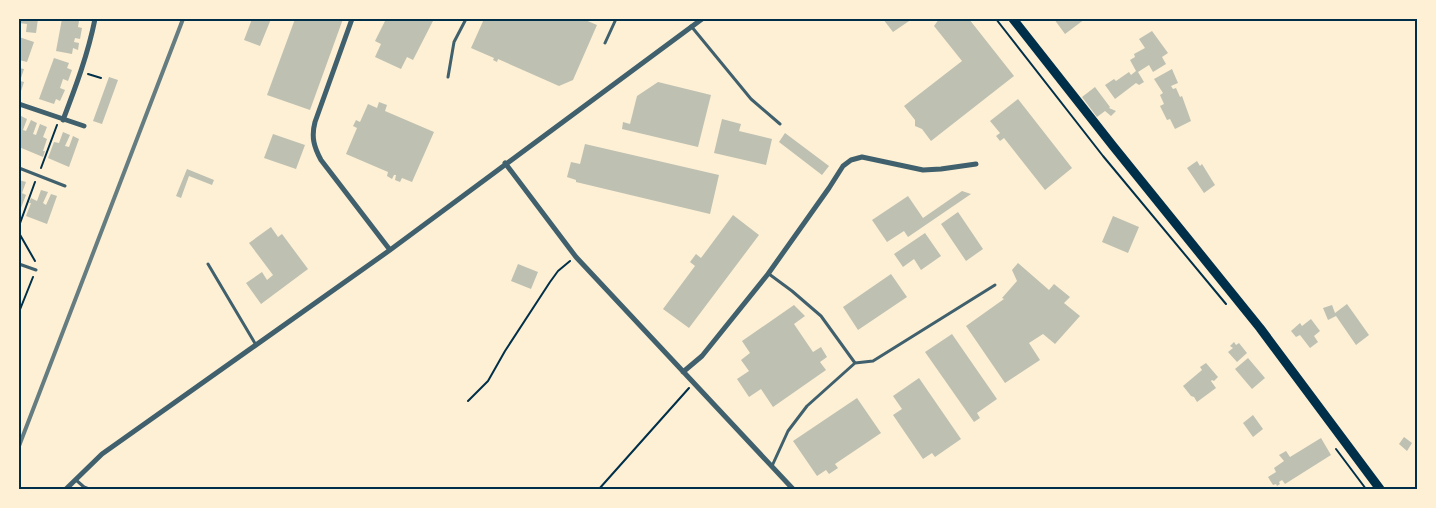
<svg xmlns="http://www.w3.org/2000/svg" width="1436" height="508" font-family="'Noto Serif',serif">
  <rect width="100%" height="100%" fill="#fdf0d5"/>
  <path fill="#bec0b2" d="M19,19h19l-2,14 -10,-1 1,-8 -8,-1z
    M62,19l17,2 -1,6 4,1 -2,11 -5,-1 -1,4 5,1 -1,7 -5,-2 -1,6 -16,-3z
    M252,19h19l-11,27 -16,-6z
    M295,19h48l-33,91 -43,-15z
    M386,19h48l-21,41 -6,-3 -6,12 -26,-12 6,-13 -6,-3z
    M484,19h99l14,6 -24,55 -14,6 -61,-27 -1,3 -4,-2 1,-2 -23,-10z
    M883,19h29l-19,13z
    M939,19h30l45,57 -83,65 -9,-12 -7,-3v-6l-11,-14 58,-45 -28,-35z
    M1054,19h31l-20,15z
    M1152,31l16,22 -6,4 4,7 -13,8 -4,-7 -11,7 6,10 -5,3 -3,-2 -21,16 -10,-14 9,-6 2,2 13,-9 2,3 5,-4 -6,-11 5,-3 -1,-3 11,-6 -6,-9z
    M19,37l15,5 -7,20 -8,-2z
    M54,58l15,5 -2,5 5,2 -4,11 -5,-2 -3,9 5,2 -5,11 -4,-2 -2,5 -15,-5z
    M19,68l5,1 -4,12 4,1 -3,9 -2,-1z
    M1172,69l6,14 -7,3 2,3 3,-1 4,9 2,-1 9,25 -16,8 -5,-10 -3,1 -7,-14 4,-2 -4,-9 3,-2 -9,-14z
    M109,77l9,3 -16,44 -9,-3z
    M658,82l53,13 -13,52 -76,-18 1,-7 7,2 7,-28z
    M1095,87l15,20 -1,1 7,3 -5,5 -6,-5 -8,6 -15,-20z
    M1018,99l54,69 -27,22 -41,-52 -4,3 -4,-5 4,-3 -10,-12z
    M379,102l8,3 -2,6 49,21 -22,50 -10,-4 -2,4 -5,-2 1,-5h-2l-2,4 -5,-3 1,-4 -42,-18 11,-26 -4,-2 3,-6 4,2 8,-18 9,4z
    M21,116l6,3 -4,11 3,1 5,-11 6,3 -4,11 3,1 4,-11 7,3 -4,10 4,2 -4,12h2l-2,6 -24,-10v-26z
    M722,119l19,5 -2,7 33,8 -6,26 -52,-12z
    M63,132l7,3 -5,11 4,1 4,-11 6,3 -10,28 -21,-9 6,-16 5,1z
    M785,133l44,33 -7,9 -43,-33z
    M273,134l32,11 -9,24 -32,-11z
    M585,144l134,31 -9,39 -134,-32v-2l-9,-3 4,-15 9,2z
    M1197,161l3,5 2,-2 13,21 -11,8 -17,-25z
    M187,169l27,11 -2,5 -23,-9 -8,22 -5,-2z
    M19,180l7,2 -4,11 4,2 -7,18z
    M41,190l7,2 -5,11 3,2 5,-11 6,2 -10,28 -21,-8 5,-13h-2l2,-5 6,3z
    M962,191l9,3 -63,43 -4,-6 -17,11 -15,-22 36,-24 15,22z
    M958,212l25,37 -17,12 -25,-37z
    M733,215l26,20 -70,93 -26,-19 32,-43 -5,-4 6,-8 5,4z
    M1113,216l26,11 -11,26 -26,-11z
    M271,227l7,10 4,-3 26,35 -47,35 -15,-21 16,-11 5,8 6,-5 -24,-32z
    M925,233l16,23 -20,14 -7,-11 -11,8 -9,-13z
    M1018,263l31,27 5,-6 16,13 -6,6 16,13 -25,28 -12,-10 -14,9 11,17 -35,23 -39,-57 38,-27 -2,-1 15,-17 -5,-11z
    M518,264l20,8 -7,17 -20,-8z
    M891,274l16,23 -49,33 -15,-23z
    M1347,304l22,31 -13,10 -20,-29 -8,4 -5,-12 9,-3 3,8z
    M794,305l11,11 -11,8 19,28 8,-5 6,10 -7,5 6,8 -53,37 -12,-18 -12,8 -12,-18 12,-8 -8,-11 9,-7 -8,-12z
    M1311,319l9,12 -6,5 4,6 -8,6 -10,-13 -4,2 -5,-6 9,-8 2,3z
    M952,334l45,65 -20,14 3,5 -6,4 -49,-70z
    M1234,342l2,3 3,-2 8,10 -10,9 -9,-10 5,-4 -3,-2z
    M1248,358l17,20 -13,11 -17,-20z
    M1206,363l12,14 -4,4 -2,-1 -1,1 5,7 -19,14 -3,-5 -3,-1 -8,-10 19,-16 -2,-3z
    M919,378l42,61 -26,18 -3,-4 -9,6 -30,-44 9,-6 -9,-13z
    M857,398l24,35 -46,31 3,4 -9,6 -3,-4 -9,6 -24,-35z
    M1253,415l10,14 -10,8 -10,-14z
    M1404,437l8,6 -5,8 -8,-7z
    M1321,438l10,17 -46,29 -3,-4 -3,2 1,2 -3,2 -1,-2 -3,1 -5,-8 8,-5 -2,-4 10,-7 -5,-6 7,-4 4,6z"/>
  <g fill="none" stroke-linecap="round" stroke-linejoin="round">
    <path stroke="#003049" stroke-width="2" d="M996,19l107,137 123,148
      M88,74l13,4
      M41,168l16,-43
      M19,226l16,-44
      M19,233l16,28
      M19,312l14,-35
      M468,401l20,-20 17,-30 45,-69 8,-11 12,-10
      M1336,449l30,40
      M599,489l90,-101"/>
    <path stroke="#3f606c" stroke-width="3" d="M691,26l60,73 29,25
      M605,43l11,-24
      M448,77l6,-35 12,-23
      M19,168l46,18
      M19,264l17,6
      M208,264l48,81
      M769,274l23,17 29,25 34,47 18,-2 122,-76
      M772,466l16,-35 19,-25 48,-43
      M76,480l8,7 5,2"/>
    <path stroke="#3f606c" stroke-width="5" d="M352,19l-37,103c-4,15 -1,25 6,38l69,90
      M19,104l65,22
      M63,120c13,-34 25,-66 32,-101
      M505,163l71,94 217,232
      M683,372l19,-16 66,-82 61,-86 14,-22 8,-6 11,-3 61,13 18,-1 35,-5
      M66,489l36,-35 288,-204 312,-231"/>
    <path stroke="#003049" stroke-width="9" d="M1013,19l100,127 147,182 120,161"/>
    <path stroke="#657d81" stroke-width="4" d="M19,446l164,-427"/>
  </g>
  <rect width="1436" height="508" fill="none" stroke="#fdf0d5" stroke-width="40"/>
  <rect x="20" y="20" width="1396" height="468" fill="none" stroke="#003049" stroke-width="2"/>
</svg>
